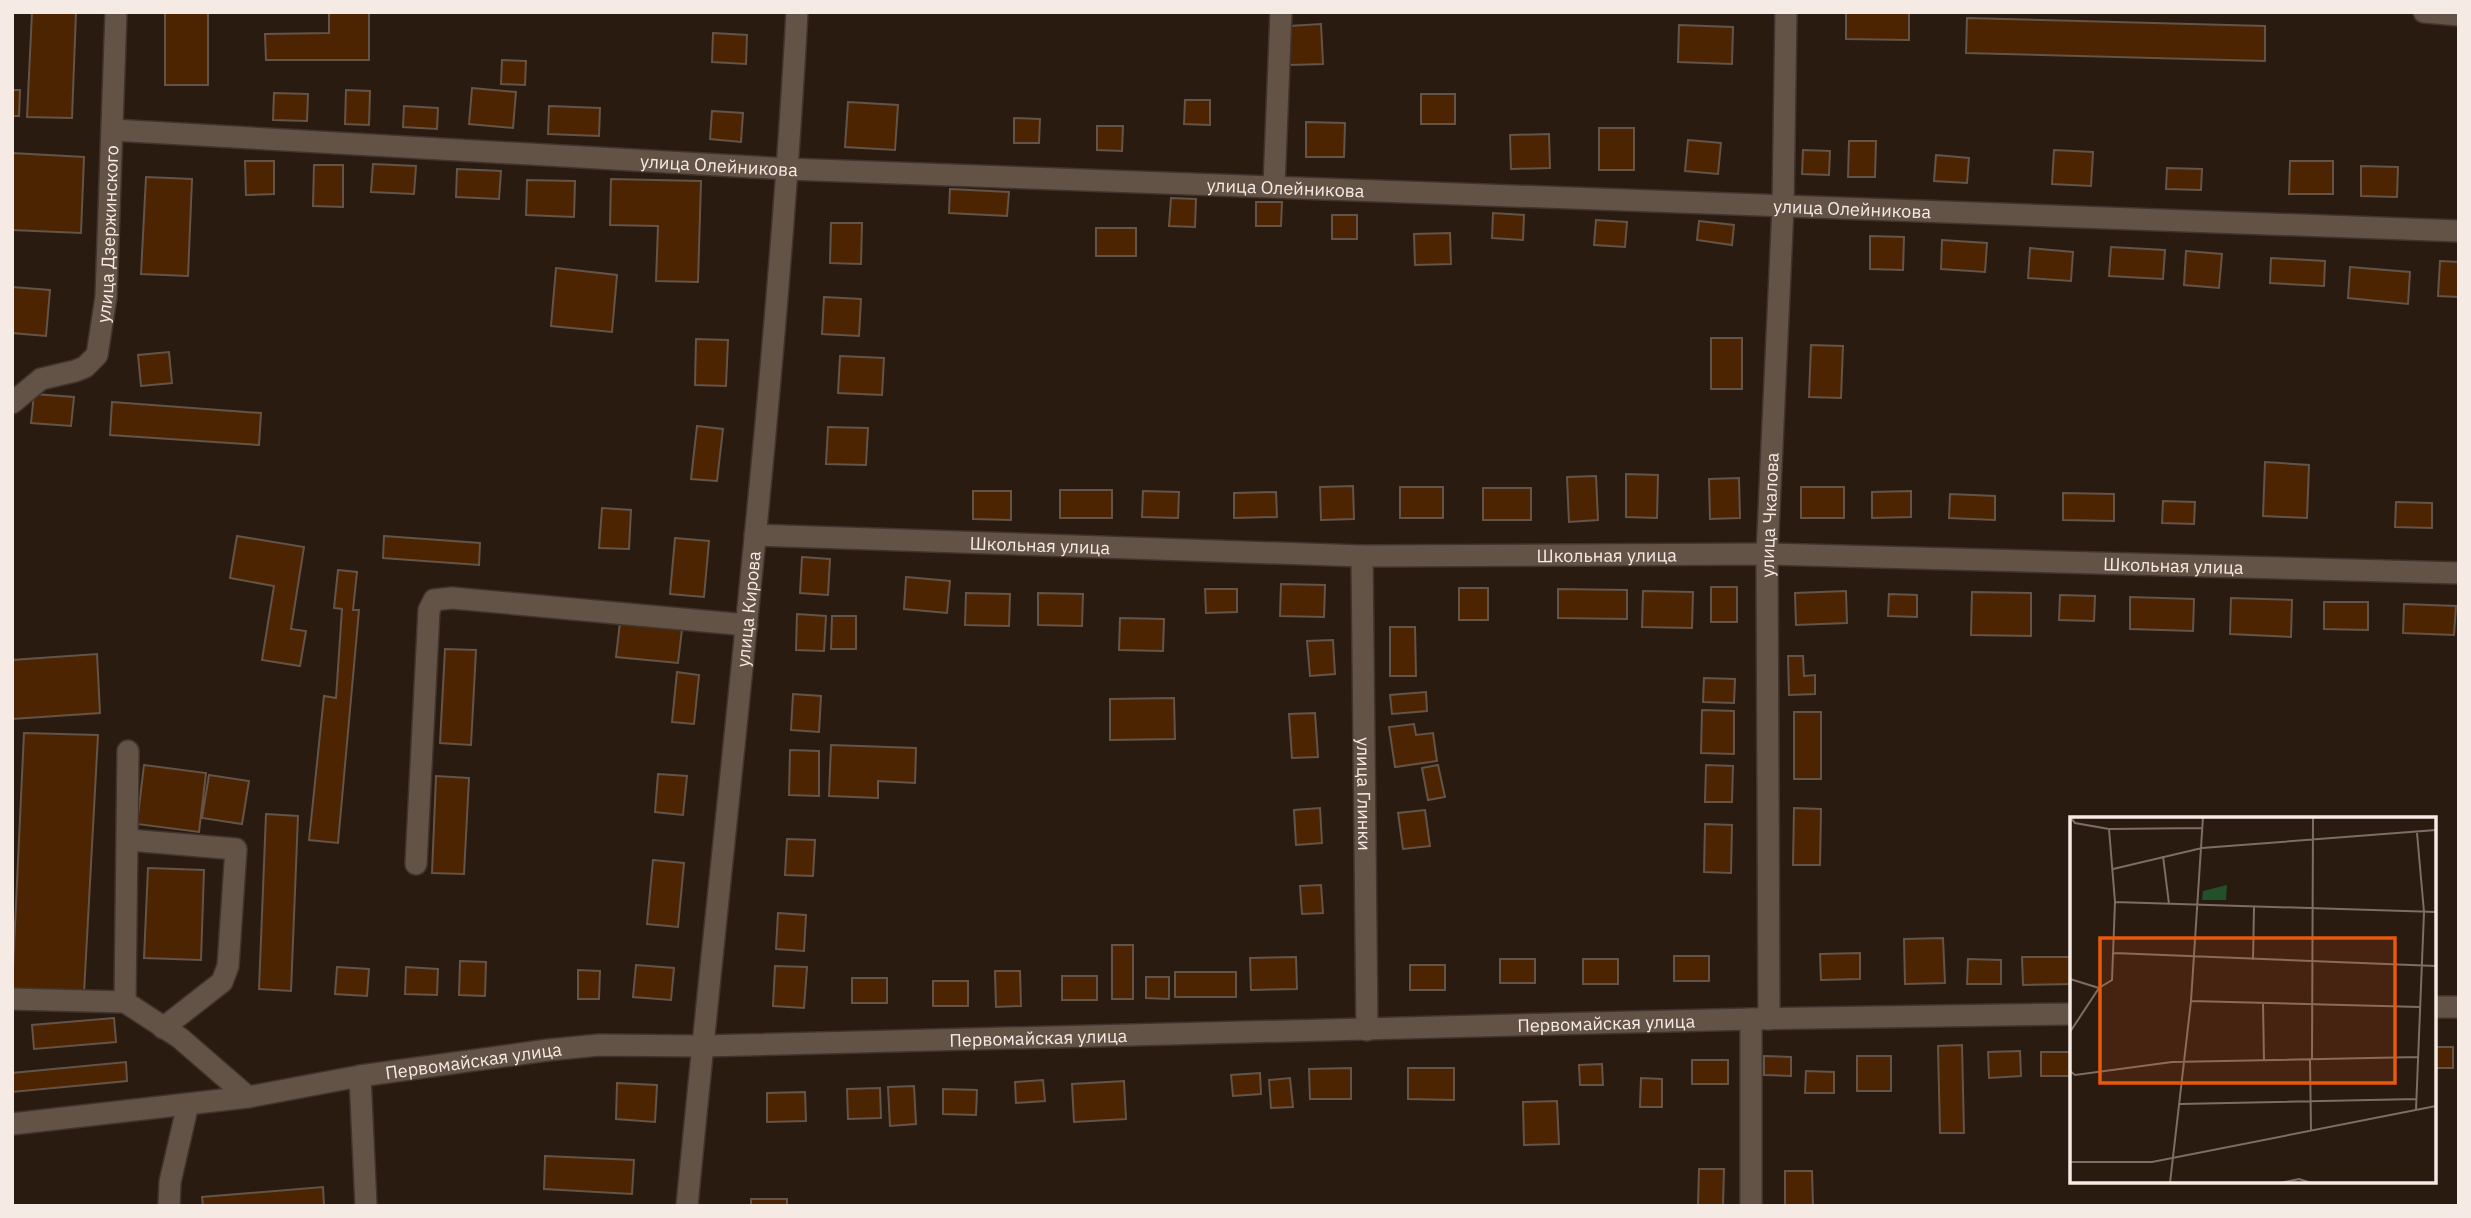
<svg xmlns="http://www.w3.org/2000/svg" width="2471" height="1218" font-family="'IBM Plex Sans',sans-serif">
  <rect width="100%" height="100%" fill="#2a1b11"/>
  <path fill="#4d2401" stroke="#645347" stroke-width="2" d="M32,12h44l-4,106 -45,-1z
    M165,12h43v73h-43z
    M329,12h40v48h-103l-1,-26 64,-1z
    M1846,12h63v28l-63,-1z
    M1967,18l298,8v35l-299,-8z
    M1321,24l2,40 -33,1 -1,-39z
    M1679,25l54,2 -1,37 -54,-2z
    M713,33l34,2 -1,29 -34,-2z
    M502,60l24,1 -1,24 -24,-1z
    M472,88l44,4 -3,36 -44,-4z
    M12,90h8l-1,26h-7z
    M346,90l24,1 -1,34 -24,-1z
    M274,93l34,1 -1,27 -34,-1z
    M1421,94h34v30h-34z
    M1185,100h25v25l-26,-1z
    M848,102l50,3 -3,45 -50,-3z
    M404,106l34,2 -1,21 -34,-2z
    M549,106l51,2 -1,28 -51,-2z
    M712,111l31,2 -2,29 -31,-3z
    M1014,118l26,1 -1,24h-25z
    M1306,122l39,1 -1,34h-38z
    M1097,126h26l-1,25 -25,-1z
    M1599,128h35v42h-35z
    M1549,134l1,34 -39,1 -1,-34z
    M1688,140l33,3 -3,31 -33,-3z
    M1849,141h27l-1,36h-27z
    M1803,150l27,1 -1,24 -27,-1z
    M2054,150l39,2 -2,34 -39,-2z
    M12,153l72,4 -3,76 -69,-3z
    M1936,155l33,3 -2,25 -33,-2z
    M245,161h29v33l-28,1z
    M2290,161h43v33h-44z
    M373,164l43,2 -2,28 -43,-2z
    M314,165h29v42l-30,-1z
    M2361,166l37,1 -1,30 -36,-1z
    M2167,168l35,1 -1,21 -35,-1z
    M457,169l44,2 -2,28 -43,-2z
    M146,177l46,2 -4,97 -47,-2z
    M611,179l90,2 -3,101 -42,-1 2,-55 -48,-1z
    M527,180l48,1 -1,36 -48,-2z
    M950,189l59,3 -2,24 -58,-3z
    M1171,198l25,1 -1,28 -26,-1z
    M1256,202h26l-1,24h-25z
    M1493,213l31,2 -1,25 -31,-2z
    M1332,215h25v24h-25z
    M1596,220l31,2 -2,25 -31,-2z
    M1699,221l35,4 -2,20 -35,-5z
    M831,223h31l-1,41 -31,-1z
    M1096,228h40v28h-40z
    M1450,233l1,31 -36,1 -1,-31z
    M1870,236l34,1 -1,33 -33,-1z
    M1942,240l45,3 -2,29 -44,-3z
    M2111,247l54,3 -2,29 -54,-3z
    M2030,248l43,4 -2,29 -43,-3z
    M2186,251l36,3 -3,34 -35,-3z
    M2271,258l54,3 -1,25 -54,-3z
    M2440,261l19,1v35l-21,-1z
    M2350,267l60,5 -2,32 -60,-6z
    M556,268l61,7 -5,57 -61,-6z
    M12,287l38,3 -4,46 -34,-3z
    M824,297l37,2 -2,37 -37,-2z
    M1711,338h31v51h-31z
    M696,339l32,1 -2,46 -31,-1z
    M1811,345l32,1 -2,52 -32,-1z
    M169,352l3,31 -31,3 -3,-31z
    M840,356l44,2 -2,37 -44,-2z
    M34,394l40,3 -3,29 -40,-3z
    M112,402l149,11 -2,32 -149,-10z
    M697,426l26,3 -6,52 -26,-2z
    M828,427l40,1 -2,37 -40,-1z
    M2265,462l44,3 -2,53 -44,-2z
    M1626,474l32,1 -1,43 -31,-1z
    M1596,476l2,44 -29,2 -2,-45z
    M1739,478l1,40 -30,1 -1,-40z
    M1353,486l1,33 -33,1 -1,-33z
    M1400,487h43v31h-43z
    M1801,487h43v31h-43z
    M1483,488h48v32h-48z
    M1060,490h52v28h-52z
    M973,491h38v29l-38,-1z
    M1143,491l36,1 -1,26 -36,-1z
    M1911,491v26l-39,1v-26z
    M1276,492l1,25 -43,1v-25z
    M2063,493l51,1v27l-51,-1z
    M1950,494l45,2v24l-46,-2z
    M2163,501l32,1 -1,22 -32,-1z
    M2396,502l36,1v25l-37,-1z
    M602,508l29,2 -2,39 -30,-1z
    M237,536l67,11 -13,82 15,2 -6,35 -38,-6 12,-74 -44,-8z
    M384,536l96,7 -1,22 -96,-7z
    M675,538l34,3 -5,56 -34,-3z
    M802,557l28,2 -2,36 -28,-2z
    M338,570l19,2 -4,38h6l-21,233 -29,-3 15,-144 12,2 6,-89 -8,-1z
    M906,577l44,4 -3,32 -43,-4z
    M1281,584l44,1 -1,32 -44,-1z
    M1711,587h26v35h-26z
    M1459,588h29v32h-29z
    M1205,589h32v23l-31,1z
    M1558,589l69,1v29l-69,-1z
    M1643,591l50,1 -1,36 -50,-1z
    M1846,591l1,32 -51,2 -1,-32z
    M1972,592l59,1v43l-60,-1z
    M966,593l44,1 -1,32 -44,-1z
    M1038,593l45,1 -1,32 -44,-1z
    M1889,594l28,1v22l-29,-1z
    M2060,595l35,1 -1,25 -35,-1z
    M2130,597l64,2 -1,32 -63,-2z
    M2231,598l61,2 -1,37 -61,-3z
    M2324,602h44v28l-44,-1z
    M2404,604l52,2 -2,29 -51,-2z
    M797,614l29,2 -2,35 -28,-1z
    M832,616h24v33h-25z
    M1120,618l44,1 -1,32 -44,-1z
    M620,622l62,7 -4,34 -62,-6z
    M1390,627h25l1,49h-26z
    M1333,640l2,34 -25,2 -3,-35z
    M445,649l31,1 -5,95 -31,-2z
    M97,654l3,59 -88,6v-59z
    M1788,656h15l1,20 11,-1v19l-26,1z
    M677,672l22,3 -5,49 -22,-2z
    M1704,678l31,1 -1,24 -31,-1z
    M1426,692l1,19 -35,3 -2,-19z
    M793,694l28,2 -2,36 -28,-2z
    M1174,698l1,41 -65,1v-41z
    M1702,710l32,1v43l-33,-1z
    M1794,712h27v67h-27z
    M1315,713l3,44 -26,1 -3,-44z
    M1414,724l2,11 17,-2 4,28 -42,6 -6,-40z
    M24,733l74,2 -14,258 -72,-4z
    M831,745l85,3 -1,35 -37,-2v17l-49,-2z
    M790,750l29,1v45l-30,-1z
    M144,765l62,8 -7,59 -62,-8z
    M1438,765l7,32 -17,3 -6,-32z
    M1706,765l27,1 -1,36h-27z
    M658,774l29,2 -4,39 -28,-3z
    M209,775l40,6 -7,43 -40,-6z
    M436,776l33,2 -5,96 -32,-1z
    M1320,808l2,35 -26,2 -2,-35z
    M1794,808l27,1 -1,56h-27z
    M1425,810l5,36 -27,3 -5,-36z
    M266,814l32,2 -7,175 -32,-2z
    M1705,824l27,1 -1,48 -27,-1z
    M787,839l28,1 -2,36 -28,-1z
    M653,860l31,3 -6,64 -31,-3z
    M148,868l56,2 -3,90 -57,-2z
    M1321,885l2,28 -21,1 -2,-28z
    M778,913l28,2 -2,36 -28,-2z
    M1943,938l2,45 -40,1 -1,-45z
    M1112,945h21v54h-21z
    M1860,953v26l-39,1 -1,-26z
    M1674,956h35v25h-35z
    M1296,957l1,32 -46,1 -1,-32z
    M2022,957h50v27l-49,1z
    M1500,959h35v24h-35z
    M1583,959h35v25h-35z
    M1968,959l33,1v24h-34z
    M460,961l26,1 -1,34 -26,-1z
    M636,965l38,3 -3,32 -38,-3z
    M1410,965h35v25h-35z
    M775,966l32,1 -3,41 -31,-2z
    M337,967l32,2 -2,27 -32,-2z
    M406,967l32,2 -1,26 -32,-1z
    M578,970l22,1 -1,28h-21z
    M995,971h25l1,35 -25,1z
    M1175,972h61v25h-61z
    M1062,976h35v24h-35z
    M1146,977h23v22l-23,-1z
    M852,978h35v25h-35z
    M933,981h35v25h-35z
    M114,1018l2,24 -82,7 -2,-24z
    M1962,1045l2,88h-24l-2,-87z
    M2434,1047h19v21h-19z
    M2020,1051l1,25 -32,2 -1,-26z
    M2041,1052h29v24h-29z
    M1764,1056l27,1v19l-27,-1z
    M1857,1056h34v35h-34z
    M1692,1060h36v24h-36z
    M126,1062l1,19 -115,11v-19z
    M1602,1064l1,21h-23l-1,-20z
    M1351,1068v31h-41l-1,-30z
    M1408,1068h46v32l-46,-1z
    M1806,1071l28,1v21h-29z
    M1260,1073l1,21 -28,2 -2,-21z
    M1290,1078l3,29 -22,1 -2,-28z
    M1641,1078l21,1v28h-22z
    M1043,1080l2,21 -29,2 -1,-21z
    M1124,1081l2,38 -52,3 -2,-38z
    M617,1083l40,2 -2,37 -39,-3z
    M914,1086l2,38 -26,2 -2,-39z
    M880,1088l1,30 -33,1 -1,-30z
    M943,1089l34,1 -1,25 -33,-1z
    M805,1092l1,29 -39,1v-29z
    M1557,1101l2,43 -35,1 -1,-43z
    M545,1156l89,4 -2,34 -88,-5z
    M1699,1169h25l-1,37h-25z
    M1785,1171h27l1,35h-28z
    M323,1187l1,19h-121l-1,-9z
    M751,1199h36v7h-36z"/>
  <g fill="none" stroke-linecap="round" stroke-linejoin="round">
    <defs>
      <g id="minor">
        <path d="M2424,12l35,3"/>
        <path id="s1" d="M113,130l675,39 1671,62"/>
        <path d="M1274,186l7,-174"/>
        <path id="s2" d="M12,403l29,-24 34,-8 10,-4 12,-12 9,-58 10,-285"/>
        <path id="s3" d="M755,535l607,21 405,-2 692,19"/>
        <path id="s4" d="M1362,556l5,474"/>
        <path d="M129,840l107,9 -8,117 -6,16 -59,46"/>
        <path d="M416,864l13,-254 5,-10 18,-2 295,27"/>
        <path d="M12,999l113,3 55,36 68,59"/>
        <path d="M125,1002l3,-251"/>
        <path d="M2434,1007h25"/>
        <path d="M1751,1019v187"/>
        <path id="s5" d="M1769,1019l-2,-465 16,-347 3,-195"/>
        <path d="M360,1076l6,130"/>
        <path id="s6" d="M12,1124l236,-27 112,-21 188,-26 51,-5 103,1 1049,-27 321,-5"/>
        <path d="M169,1206l1,-24 18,-78"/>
        <path id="s7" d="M687,1206c38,-398 88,-795 110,-1194"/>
      </g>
    </defs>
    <use href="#minor" stroke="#40342e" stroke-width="24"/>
    <use href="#minor" stroke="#635246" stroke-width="21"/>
  </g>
  <g text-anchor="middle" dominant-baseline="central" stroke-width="7" stroke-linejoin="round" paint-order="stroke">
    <g font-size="18" fill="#f6ebe4" stroke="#0d0704">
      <text stroke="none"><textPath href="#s1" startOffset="607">улица Олейникова</textPath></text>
      <text stroke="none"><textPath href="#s1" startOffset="1174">улица Олейникова</textPath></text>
      <text stroke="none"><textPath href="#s1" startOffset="1741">улица Олейникова</textPath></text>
      <text stroke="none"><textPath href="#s2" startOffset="222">улица Дзержинского</textPath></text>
      <text stroke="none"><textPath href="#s5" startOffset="504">улица Чкалова</textPath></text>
      <text stroke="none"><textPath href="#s3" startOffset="285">Школьная улица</textPath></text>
      <text stroke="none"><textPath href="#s3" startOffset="852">Школьная улица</textPath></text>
      <text stroke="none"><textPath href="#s3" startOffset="1419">Школьная улица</textPath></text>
      <text stroke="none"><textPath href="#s7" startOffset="600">улица Кирова</textPath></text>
      <text stroke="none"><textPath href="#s4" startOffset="238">улица Глинки</textPath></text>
      <text stroke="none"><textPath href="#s6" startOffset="1600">Первомайская улица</textPath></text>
      <text stroke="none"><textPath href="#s6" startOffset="1032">Первомайская улица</textPath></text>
      <text stroke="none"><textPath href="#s6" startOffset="466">Первомайская улица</textPath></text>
    </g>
  </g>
  <g transform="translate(2070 817)">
    <rect width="366" height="366" fill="#2a1b11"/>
    <path d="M157,68l-1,15h-24l1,-9z" fill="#225028"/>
    <path fill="none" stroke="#7c6e65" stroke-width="2" d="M0,0l5,6 34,6 94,-1M93,39l6,48M43,52l89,-21 234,-18M45,85l321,10M44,136l322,13M183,143l1,-53M0,162l29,9M121,184l229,6M193,187l1,57M0,215l29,-44 13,-8 3,-78 -6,-73M240,242l1,72M242,242l1,-242M0,254l5,4 97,-13 246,-5M110,287l237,-5M346,293l8,-198 -7,-79M0,345h82l284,-56M100,366l21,-182 12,-184M210,366l19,-4 12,4"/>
    <path fill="#e8590c" fill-opacity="0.15" stroke="#e8590c" stroke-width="3.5" d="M30,121h295v145h-295z"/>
    <rect width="366" height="366" fill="none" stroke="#f6ebe4" stroke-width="3.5"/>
  </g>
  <rect width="2471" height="1218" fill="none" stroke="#f6ebe4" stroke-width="28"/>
</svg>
